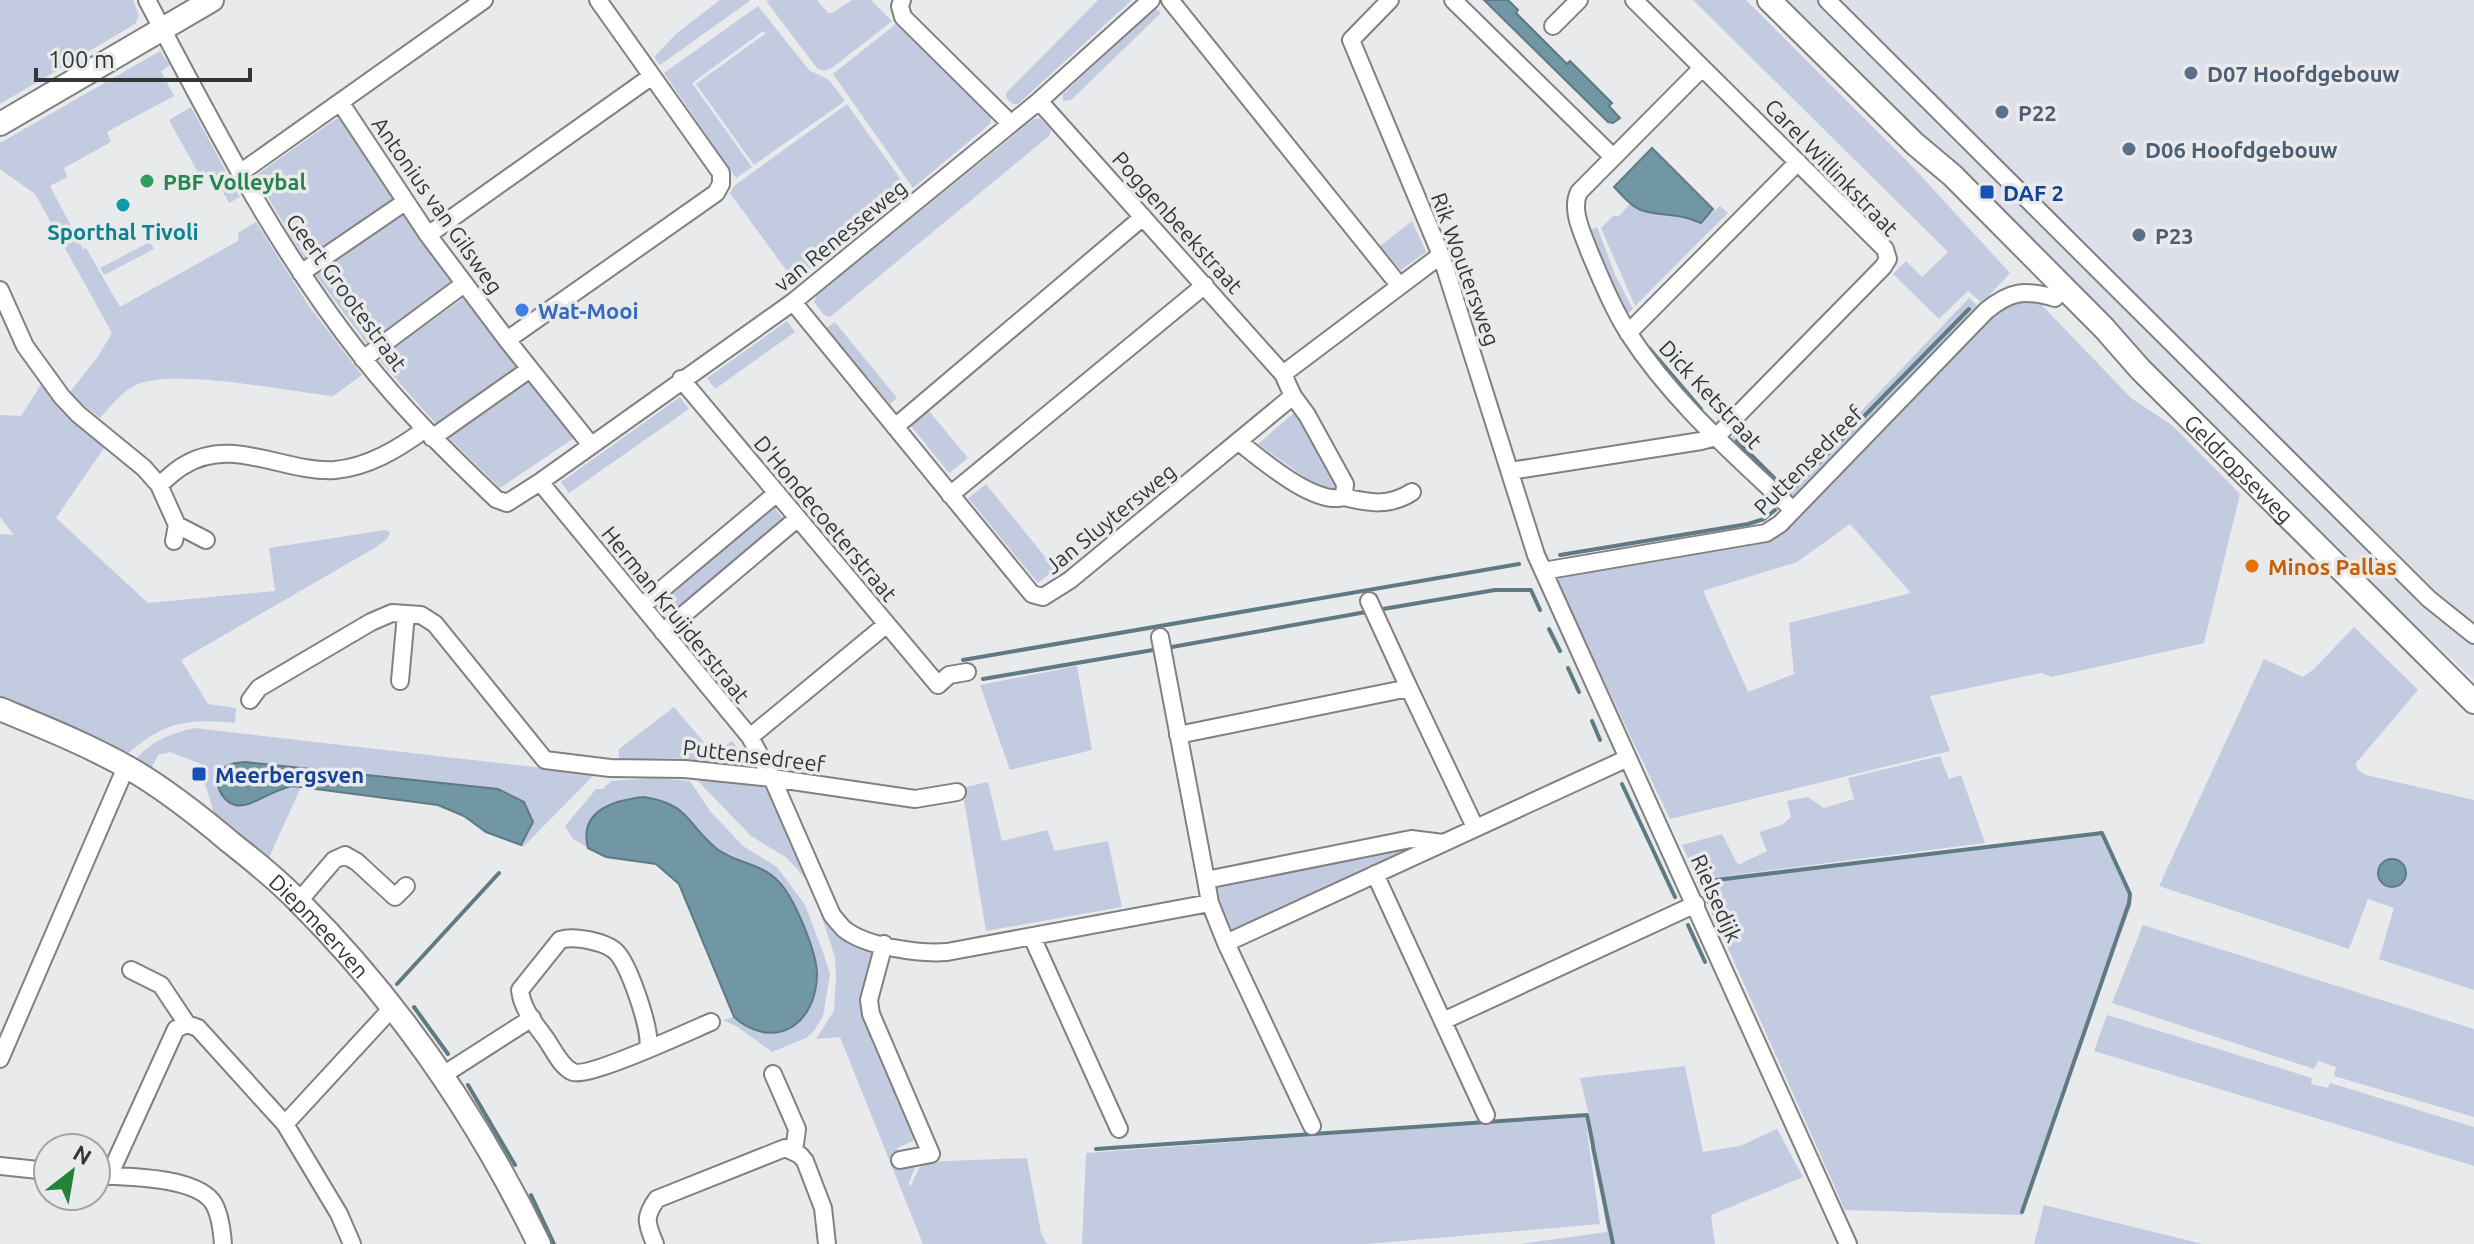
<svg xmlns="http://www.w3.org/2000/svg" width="2474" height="1244" font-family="Ubuntu,sans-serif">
  <rect width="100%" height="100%" fill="#e9eaeb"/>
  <path fill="#dde0e8" d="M1787,0h687v679l-132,-120 -258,-266z"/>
  <path fill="#c2cbe0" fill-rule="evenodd" d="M0,0h133l6,15 -4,9 -135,80z
    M720,0h31l-91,65 -6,-8 23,-24z
    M770,0h47l11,13h4l20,-13h19l21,21 -60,47 -8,3 -7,-3 -51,-67z
    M1098,0h34l-114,104h-5l-7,-6v-5z
    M1693,0h53l162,162 102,111 -28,30 -14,-12 -29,28 -46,-45 13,-13 16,16 26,-25z
    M758,6l51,64 20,10 16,21 -91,64 -58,-81 69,-50 34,44 -36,-47 -71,52 60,84 -16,11 -72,-105z
    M1155,9l5,2v3l-89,86 -8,1v-7z
    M896,24l96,92 -2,8 -77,64 -80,-114z
    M160,51l10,14 -9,6 13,25 -67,36 4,10 -47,26 3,9 -17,9 33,63 3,-1 34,59 118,-66v-8l18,-11 53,84 53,69 -29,21c-46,-5 -159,-28 -197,-11 -15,7 -25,21 -36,33l-31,-25 28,-35 15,-25 -77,-139 -35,-25v-26z
    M847,104l62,87 -115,90 -64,-88 4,-7z
    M191,107l49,90 -11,6 -17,-31 -11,6 -32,-58z
    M340,116l54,83 -84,60h-5l-50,-83z
    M1040,118l11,12 -1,5 -220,182 -6,-2 -10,-13 3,-7 217,-176z
    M1631,203l28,9 21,2 20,9 20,-17 8,7 -93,93 -34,-78 13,-13 4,2z
    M403,211l50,74 -83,63 -55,-74z
    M1412,221l14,31 -25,18 -21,-24z
    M1597,227l19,50 17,32 -7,6 -38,-84z
    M150,242l4,7 -50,26 -4,-7z
    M463,298l54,70 -80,57 -57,-64 14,-13z
    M1969,298l10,9 -181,190 -10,1 -57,-56 2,-8 55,54z
    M2035,298l96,100 42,28 67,68 -36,149 -152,34 -11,-4 -111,23 20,55 -280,68 -113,-237 2,-5 27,-7 175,-27 18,-9 219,-226 10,-6zM1850,524l61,69 -122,30 5,51 -46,18 -45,-101 94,-29z
    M787,321l8,11 -80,57 -8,-11z
    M835,322l62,76 -7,6 -64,-76z
    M526,379l51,57 -77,52 -53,-52z
    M42,383l9,13 55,49 -50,73 92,85 127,-12 -6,-43 116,-18 5,2 -3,7 -9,7 -197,114 27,44 28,4 -1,15c-49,-5 -72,-1 -110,33l-125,-60v-162l14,1 -14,-18v-102l21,1z
    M680,397l9,12 -120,84 -8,-11z
    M929,411l39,47 -19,15 -38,-47z
    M1295,412l42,74 -7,9 -72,-51z
    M986,484l69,85 -17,14 -70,-85z
    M773,506l12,15 -116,97 -13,-16z
    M2354,627l64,63 -62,73 1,6 9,6 108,25v190l-95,-31 15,-51 -26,-9 -19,50 -190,-63 105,-227 39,18 11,-8zM2397,860l7,6 -8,21 -9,-1 -9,-11z
    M1077,666l15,84 -82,20 -30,-85z
    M674,707l40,47 18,-13 15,18v6l-74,-7 -54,2v-11z
    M194,728l401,46 -72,73 -2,-2 12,-23 -288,-60 -13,1 -13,27c19,33 40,4 62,-3 7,-1 14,0 20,0l-34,75 -51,-42 -13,-43 -2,-13 -31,-12 -12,3 -8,16 -15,-11c17,-20 35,-26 59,-32z
    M1940,756l9,23 12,-4 24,68 -284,36 402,-47 29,72 -70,185 -40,126 -177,-5 -163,-365 40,-11 16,31 29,-14 -8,-19 23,-7 9,-8 -4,-16 21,-4 16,11 30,-9 -6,-21z
    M657,778l33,3 20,30 33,35 34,21 28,38 18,47 7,22 -7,42 -9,15 -8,7 -34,14 -36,-26 -13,-6 11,-3c12,11 28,17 44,15 4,-17 26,-96 24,-108 -3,-14 -15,-33 -24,-43 -16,-18 -41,-18 -59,-31 -23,-17 -43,-51 -74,-52 -25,-1 -43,23 -60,38l3,12 -15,-9 -8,-13 31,-37h7l8,-8z
    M695,778l75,7 35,85 1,9 -19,-21 -36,-22z
    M988,782l14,59 45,-11 8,21 53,-10 14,66 -136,24 -24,-143z
    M1414,844l4,3 -181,85c-16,-5 -26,-35 -18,-49z
    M809,878l60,70 2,6 -9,45 54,135 -3,7 -16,7 5,15 15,-1 -8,21 1,4 12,-25 105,-4 14,75 6,11h-124l-83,-207 -24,2 18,-28 2,-33 -1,-21z
    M2143,925l331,104v88l-140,-41 2,-9 -18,-6 -4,8 -202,-66z
    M2107,1015l205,63 -1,6 17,4 2,-5 144,44v39l-380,-115z
    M1685,1066l18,86 37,-6 37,-17 26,48 -92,38 4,29h-194l86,-12 -18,-117 -9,-37z
    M1585,1116l15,108 -234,20h-284l4,-91z
    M2044,1205l159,39h-169z"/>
  <path fill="#7097a3" stroke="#5f7a83" stroke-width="2" d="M1484,0h24l10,10 -2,3 51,51 3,-3 42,42 -3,3 11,12 -7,5 -5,-1z
    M1652,148l61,61 -12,14c-25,-11 -34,-6 -57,-12 -12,-3 -22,-16 -30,-24z
    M245,762l253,27 26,13 9,20 -12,23 -35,-13 -22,-16 -26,-11 -145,-19c-19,2 -42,23 -58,19 -14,-4 -23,-24 -13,-35 6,-7 15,-7 23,-8z
    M644,797c46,7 42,27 73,52 18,14 43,14 60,31 17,16 40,72 40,95 -1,50 -43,77 -83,42l-55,-133 -23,-20 -50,-7 -18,-9c-10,-38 27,-48 56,-51z
    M2378 873a14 14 0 1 1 28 0a14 14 0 1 1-28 0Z"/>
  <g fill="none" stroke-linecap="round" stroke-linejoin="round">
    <path stroke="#5f7a83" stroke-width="4" d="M1649,348l52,61
      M1737,441l52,52 180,-184
      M1560,555l188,-31 16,-5 11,-9
      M1383,609l112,-19h36l9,20
      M1549,629l11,22
      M1172,647l194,-35
      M963,660l556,-96
      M1568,668l11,24
      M983,679l170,-29
      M1592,721l8,19
      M1622,784l53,113
      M1688,925l17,37
      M1724,936l-24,-54 402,-49 28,61 -1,9 -107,309
      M397,984l102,-111
      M414,1007l34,47
      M468,1085l47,80
      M1593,1147l20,97
      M1096,1149l491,-34 6,30
      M531,1195l23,49"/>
    <defs>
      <path id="street" d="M147,0c65,123 129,249 216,358 40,51 86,96 133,141l11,4 33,-21 253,-180 246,-201 112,-101
        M902,0l-2,6 3,11 108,107
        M1170,0l229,285
        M1390,0l-39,40 90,215 95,300 312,689
        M1453,0l159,156
        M1827,0l602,599 45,36
        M1553,26l26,-26
        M1702,68l-123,124c-9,18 4,42 10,59 12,28 24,58 40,83 44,68 106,121 164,176
        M1039,101l244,273
        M340,102l88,133 79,105 84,105
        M240,173l244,-173
        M428,235l224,-159
        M301,273l104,-71
        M0,290l25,56 37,51 16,17 66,54 15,17 18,40 29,15
        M793,302l239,292 11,3 27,-17 223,-184 -10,-22 158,-119
        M1628,333l170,-171
        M507,340l209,-147 5,-9v-11l-123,-173
        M363,359l101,-75
        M681,379l257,306 11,-10 18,-3
        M895,427l248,-210
        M432,438l98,-69
        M1239,442c23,18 76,64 105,55l1,-13 -38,-69 -14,-19
        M1510,471l191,-30 15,-4 167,-170 5,-8 -3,-10 -251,-249
        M540,482l210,255 22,41 60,137c4,5 8,10 12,14 22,18 76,25 103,23l263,-49
        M159,485c8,-6 15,-14 24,-19 49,-31 100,7 152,4 33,-3 63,-21 89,-40
        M950,495l255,-210
        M1344,497c25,6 45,10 68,-5
        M174,541l3,-16
        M1543,571l223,-38 14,-9 206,-213c24,-20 39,-22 69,-13
        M1369,601l40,87
        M642,606l135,-113
        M663,632l135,-114
        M1160,637l46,243
        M400,681l6,-67
        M250,700l9,-12 112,-66 21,-9 29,2 14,9 110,136 65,8 75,1 87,9 143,21 42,-7
        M1178,735l231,-47 66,139
        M750,737l137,-113
        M1375,874l111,241
        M299,901l35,-41 11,-5 12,7 38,35 11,-11
        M1032,937l87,192
        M1226,943l402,-185
        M884,944l-15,56 2,14 60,140 -31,6
        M131,970l30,15 26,39
        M1443,1021l253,-117
        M648,1048c4,-17 -18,-79 -30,-94 -9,-12 -44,-19 -58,-14l-40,50c2,19 15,34 26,49 7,10 15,28 27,33 16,6 117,-41 138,-50
        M0,1059l126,-292
        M773,1074l24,55 -3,22
        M443,1075l89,-57
        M285,1124l107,-116
        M1312,1126l-86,-183 -16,-40 -4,-23 205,-41 32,4
        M0,1166l48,5
        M96,1175c29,2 96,1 116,26 8,11 10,30 11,43
        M109,1176l67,-147 11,-5 11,4 87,96 54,90 13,30
        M655,1244c-8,-20 -12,-26 2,-45l128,-51 15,7 5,6 18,47 4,36"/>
      <g id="secondary">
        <path id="s1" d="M1769,0l146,144 37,31 152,153 36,41 334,333"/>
        <path d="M0,124l212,-124"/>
        <path id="s2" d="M0,709c43,18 86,35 127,58 37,21 71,48 103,75 24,19 48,38 69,60 99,99 179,216 240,342"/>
      </g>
    </defs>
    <use href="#street" stroke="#818182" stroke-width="20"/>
    <use href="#secondary" stroke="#818182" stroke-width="26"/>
    <use href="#street" stroke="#fff" stroke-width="16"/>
    <use href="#secondary" stroke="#fff" stroke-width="22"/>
  </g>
  <g fill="#5c6f8a" stroke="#e9eaeb" stroke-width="3">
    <circle cx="2191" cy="73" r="8"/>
    <circle cx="2002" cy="112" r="8"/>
    <circle cx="2129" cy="149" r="8"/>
    <circle cx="2139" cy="235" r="8"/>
  </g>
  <circle fill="#2e9e5b" stroke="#e9eaeb" stroke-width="3" cx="147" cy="181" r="8"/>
  <g fill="#1a4fb4" stroke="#e9eaeb" stroke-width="3">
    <rect x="1979" y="184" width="16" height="16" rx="4"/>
    <rect x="191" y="766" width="16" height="16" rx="4"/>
  </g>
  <circle fill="#0f9aa8" stroke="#e9eaeb" stroke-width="3" cx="123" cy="205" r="8"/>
  <circle fill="#3f7fe0" stroke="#e9eaeb" stroke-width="3" cx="522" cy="310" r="8"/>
  <circle fill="#e8710a" stroke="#e9eaeb" stroke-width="3" cx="2252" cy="566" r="8"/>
  <g text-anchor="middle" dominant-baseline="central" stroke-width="7" stroke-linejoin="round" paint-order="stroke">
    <g font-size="22" font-weight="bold" fill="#4e5e75" stroke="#e9eaeb" text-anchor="start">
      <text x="2207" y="73">D07 Hoofdgebouw</text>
      <text x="2018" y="112">P22</text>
      <text x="2145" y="149">D06 Hoofdgebouw</text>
      <text x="2155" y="235">P23</text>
    </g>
    <g font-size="22" fill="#363637" stroke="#e9eaeb">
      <text transform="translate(1832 167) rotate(46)">Carel Willinkstraat</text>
      <text transform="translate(438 205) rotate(55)">Antonius van Gilsweg</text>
      <text transform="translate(1178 222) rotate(48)">Poggenbeekstraat</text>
      <text transform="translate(840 235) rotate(-39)">van Renesseweg</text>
      <text transform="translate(1466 269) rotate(70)">Rik Woutersweg</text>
      <text transform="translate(347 292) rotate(54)">Geert Grootestraat</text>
      <text transform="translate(1711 394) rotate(47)">Dick Ketstraat</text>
      <text transform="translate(1808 460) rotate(-45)">Puttensedreef</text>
      <text stroke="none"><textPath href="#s1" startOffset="664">Geldropseweg</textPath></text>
      <text transform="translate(826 518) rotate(50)">D'Hondecoeterstraat</text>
      <text transform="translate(1110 518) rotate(-39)">Jan Sluytersweg</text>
      <text transform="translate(676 614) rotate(51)">Herman Kruijderstraat</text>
      <text transform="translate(754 755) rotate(7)">Puttensedreef</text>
      <text transform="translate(1717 898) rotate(66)">Rielsedijk</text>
      <text stroke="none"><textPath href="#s2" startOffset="390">Diepmeerven</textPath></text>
    </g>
    <g font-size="22" font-weight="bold" fill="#27864d" stroke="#e9eaeb" text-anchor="start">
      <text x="163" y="181">PBF Volleybal</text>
    </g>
    <g font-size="22" font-weight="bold" fill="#164399" stroke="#e9eaeb" text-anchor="start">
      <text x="2003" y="192">DAF 2</text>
      <text x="215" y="774">Meerbergsven</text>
    </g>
    <g font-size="22" font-weight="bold" fill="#0d838f" stroke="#e9eaeb">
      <text x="123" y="231">Sporthal Tivoli</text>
    </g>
    <g font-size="22" font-weight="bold" fill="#366cbe" stroke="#e9eaeb" text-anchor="start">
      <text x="538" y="310">Wat-Mooi</text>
    </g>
    <g font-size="22" font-weight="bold" fill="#c56008" stroke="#e9eaeb" text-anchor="start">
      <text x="2268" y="566">Minos Pallas</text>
    </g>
  </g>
  <g transform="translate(72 1172) rotate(31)"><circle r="38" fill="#e9eaeb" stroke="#a1a2a3" stroke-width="2"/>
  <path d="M0-6L14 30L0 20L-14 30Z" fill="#218438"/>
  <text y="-12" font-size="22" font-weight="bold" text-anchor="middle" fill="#363637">N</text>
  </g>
  <path d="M36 68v12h214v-12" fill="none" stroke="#363637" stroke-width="4"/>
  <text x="48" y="68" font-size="24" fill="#363637" stroke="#e9eaeb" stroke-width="6" paint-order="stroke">100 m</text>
</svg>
